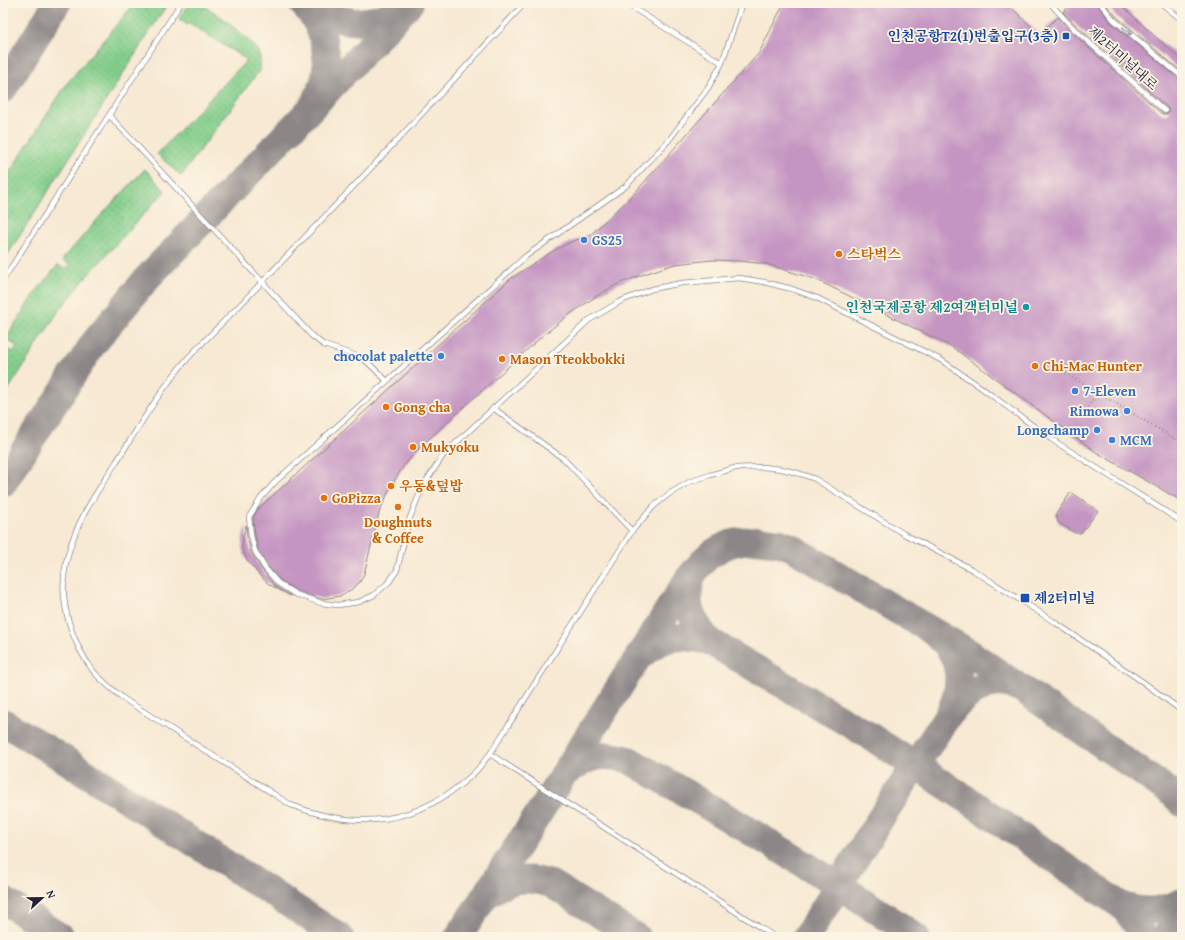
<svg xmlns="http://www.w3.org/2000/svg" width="1185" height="940" font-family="'Gentium Book Plus','Noto Serif KR',serif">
  <defs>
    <pattern id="grass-dots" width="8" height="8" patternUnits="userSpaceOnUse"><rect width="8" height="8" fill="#83ce8b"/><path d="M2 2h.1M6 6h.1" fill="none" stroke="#71b179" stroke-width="1.8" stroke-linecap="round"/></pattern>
  </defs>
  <rect width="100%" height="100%" fill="#fcf5e5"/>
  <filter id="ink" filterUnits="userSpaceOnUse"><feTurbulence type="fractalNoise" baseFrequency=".025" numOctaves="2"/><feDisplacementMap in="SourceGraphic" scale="8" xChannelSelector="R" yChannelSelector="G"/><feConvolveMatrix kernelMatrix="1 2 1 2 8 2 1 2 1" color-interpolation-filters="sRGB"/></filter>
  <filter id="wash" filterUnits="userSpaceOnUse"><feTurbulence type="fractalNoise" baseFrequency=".012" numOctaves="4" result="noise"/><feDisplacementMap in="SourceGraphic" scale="16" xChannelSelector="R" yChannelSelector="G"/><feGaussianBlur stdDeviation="0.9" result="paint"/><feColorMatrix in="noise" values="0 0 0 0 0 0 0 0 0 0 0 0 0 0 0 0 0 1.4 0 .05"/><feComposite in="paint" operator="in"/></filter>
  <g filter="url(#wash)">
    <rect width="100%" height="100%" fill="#f7e9d3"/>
    <path fill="url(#grass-dots)" stroke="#527863" d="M135,3h33l-165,259v-80l65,-100z
      M189,3c23,0 46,27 64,41 7,8 9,17 6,27l-78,105 -24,-22 90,-94 -58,-37 -2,2 -8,-6z
      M145,169l20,22 -77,84 -30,37 -55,86v-52l10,6 4,-6 -12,-7 29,-45 24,-29 7,4 4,-5 -7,-4 42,-48z"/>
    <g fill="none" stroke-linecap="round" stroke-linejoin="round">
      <path stroke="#8c8687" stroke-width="28" d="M302,3c25,25 33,68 13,98
        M305,3c31,21 62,26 96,6
        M3,89l54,-86
        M3,483l90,-139 55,-67 152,-157 110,-117
        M693,573c-10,29 -3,46 16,68
        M640,656c24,-21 39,-22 69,-15l159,94 97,63 157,108 15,18 5,13
        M949,714c14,-16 34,-35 58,-30 5,1 10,3 15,5
        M3,722l61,37 276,178
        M565,773c23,-17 36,-21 64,-13 97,57 195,113 287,177
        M485,896c23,-17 39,-21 66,-12l85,53
        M3,900l58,37
        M1122,906c23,7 39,6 60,-4
        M458,937l76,-116 154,-242 19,-22 12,-8 11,-5 13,-3 13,-1 24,3 11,4 102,61 74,43 206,143 9,9
        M806,937l78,-124 63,-96c16,-27 17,-59 -9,-81
        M1165,937l17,-28"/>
    </g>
    <g id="blocks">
      <path fill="#c495c2" d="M784,3h223l32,31 19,-17 11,13 93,84h5l2,-3 -1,-3 -93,-84 -12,-12 10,-9h23l15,20 71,58v420l-86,-49 -144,-105 -135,-67 -51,-16 -27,-3 -27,-1 -37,4 -31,10 -26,10 -23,13 -29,20 -26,21 -86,78 -35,32 -16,19 -12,19 -12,27 -15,61 -4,8 -8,7 -12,7 -18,3 -25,-8 -17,-11 -12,-14 -10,-16 -3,-15 -2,-17 5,-9 251,-229 25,-17 21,-13 18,-9 17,-6 41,-38 128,-144z
        M1105,3h14l41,38 22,19v12l-65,-55z
        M1071,492l27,19 -17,22h-6l-17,-11 -2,-8z
        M246,525l1,12 4,15 11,18 13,16 16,10 -21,-11 -10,-9 -13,-16 -5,-11 1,-12z"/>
    </g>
  </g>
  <g filter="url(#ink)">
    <use href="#blocks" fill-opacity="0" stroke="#8c8687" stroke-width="1"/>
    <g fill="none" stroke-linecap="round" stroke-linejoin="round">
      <defs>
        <path id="lane" d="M525,3c-58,62 -115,124 -173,185 -37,39 -74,77 -111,116 -18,18 -36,36 -53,54 -28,32 -50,70 -73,106 -21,32 -41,61 -49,99 -8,38 5,79 28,109 9,10 19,18 30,27l167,106c67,26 126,20 181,-30 7,-6 12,-14 18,-21l142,-223 22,-25 15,-12 20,-12 21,-7 25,-7 28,-1 19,2 19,5 14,5 89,55 69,36 80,51 90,61 39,29
          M625,3l97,60
          M742,3l-20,60 -14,25 -39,52 -43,46 -100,70 -251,226 -14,16 -12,19 2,19 4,15 10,17 13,15 17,11 26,9 17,2 21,-3 15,-7 15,-13 8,-12 12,-50 8,-20 8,-17 19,-29 145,-134 32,-19 31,-12 30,-6 57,-5 25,4 28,7 25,9 124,62 38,26 72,53 131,83
          M1050,3l22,24 93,84
          M1100,3l14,17 68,57
          M1161,3l21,17
          M109,115l203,221 12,9 39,13 24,23
          M3,280l178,-277
          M493,408l71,51 68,72
          M490,754l285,183"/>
      </defs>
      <use href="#lane" stroke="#8c8687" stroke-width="6"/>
      <path stroke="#8c8687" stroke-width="2" stroke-dasharray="1 3" stroke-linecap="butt" d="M1055,367l127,76
        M1081,417l16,-24"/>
      <use href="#lane" stroke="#fff" stroke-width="4.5"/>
    </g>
    <defs><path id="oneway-shaft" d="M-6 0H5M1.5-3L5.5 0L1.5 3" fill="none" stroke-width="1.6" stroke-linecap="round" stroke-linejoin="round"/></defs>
    <use stroke="#9c9ca7" href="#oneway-shaft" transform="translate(1127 31) rotate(40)"/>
  </g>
  <g fill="#1a4fb4" stroke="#fcf5e5" stroke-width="1.5">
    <rect x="1062" y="32" width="8" height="8" rx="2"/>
    <rect x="1020" y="593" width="10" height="10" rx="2"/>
  </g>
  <g fill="#3f7fe0" stroke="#fcf5e5" stroke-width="1.5">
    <circle cx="584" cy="240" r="4"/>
    <circle cx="441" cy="356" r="4"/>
    <circle cx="1075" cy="391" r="4"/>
    <circle cx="1127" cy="411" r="4"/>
    <circle cx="1097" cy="430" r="4"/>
    <circle cx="1112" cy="440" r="4"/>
  </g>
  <g fill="#e8710a" stroke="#fcf5e5" stroke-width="1.5">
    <circle cx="839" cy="254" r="4"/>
    <circle cx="502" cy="359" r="4"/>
    <circle cx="1035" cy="366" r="4"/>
    <circle cx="386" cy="407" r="4"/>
    <circle cx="413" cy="447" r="4"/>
    <circle cx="391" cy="486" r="4"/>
    <circle cx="324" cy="498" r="4"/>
    <circle cx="398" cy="507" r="4"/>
  </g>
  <circle fill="#0f9aa8" stroke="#fcf5e5" stroke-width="1.5" cx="1026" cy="307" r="4"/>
  <g text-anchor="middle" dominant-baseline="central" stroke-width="3.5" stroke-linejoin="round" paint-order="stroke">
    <g font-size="14" font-weight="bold" fill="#164399" stroke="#fcf5e5" text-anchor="end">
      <text x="1058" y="36">인천공항T2(1)번출입구(3층)</text>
      <text x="1034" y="598" text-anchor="start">제2터미널</text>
    </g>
    <g font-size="14" fill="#22223b" stroke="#fcf5e5">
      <text transform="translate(1123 58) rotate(42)">제2터미널대로</text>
    </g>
    <g font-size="14" font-weight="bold" fill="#366cbe" stroke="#fcf5e5" text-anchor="start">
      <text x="592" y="240">GS25</text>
      <text x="433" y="356" text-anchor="end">chocolat palette</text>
      <text x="1083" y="391">7-Eleven</text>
      <text x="1119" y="411" text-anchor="end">Rimowa</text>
      <text x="1089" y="430" text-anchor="end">Longchamp</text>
      <text x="1120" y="440">MCM</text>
    </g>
    <g font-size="14" font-weight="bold" fill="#c56008" stroke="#fcf5e5" text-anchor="start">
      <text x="847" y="254">스타벅스</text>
      <text x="510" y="359">Mason Tteokbokki</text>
      <text x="1043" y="366">Chi-Mac Hunter</text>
      <text x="394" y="407">Gong cha</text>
      <text x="421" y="447">Mukyoku</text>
      <text x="399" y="486">우동&amp;덮밥</text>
      <text x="332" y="498">GoPizza</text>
      <text x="398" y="522" text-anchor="middle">Doughnuts<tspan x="398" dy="16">&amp; Coffee</tspan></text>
    </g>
    <g font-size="14" font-weight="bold" fill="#0d838f" stroke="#fcf5e5" text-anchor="end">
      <text x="1018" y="307">인천국제공항 제2여객터미널</text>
    </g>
  </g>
  <rect width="1185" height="940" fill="none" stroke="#fcf5e5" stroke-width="16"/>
  <g transform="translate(42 898) rotate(68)" stroke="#fcf5e5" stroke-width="3" paint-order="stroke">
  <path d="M0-3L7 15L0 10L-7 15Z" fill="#22223b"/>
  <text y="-6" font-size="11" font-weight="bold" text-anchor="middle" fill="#22223b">N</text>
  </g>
</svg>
